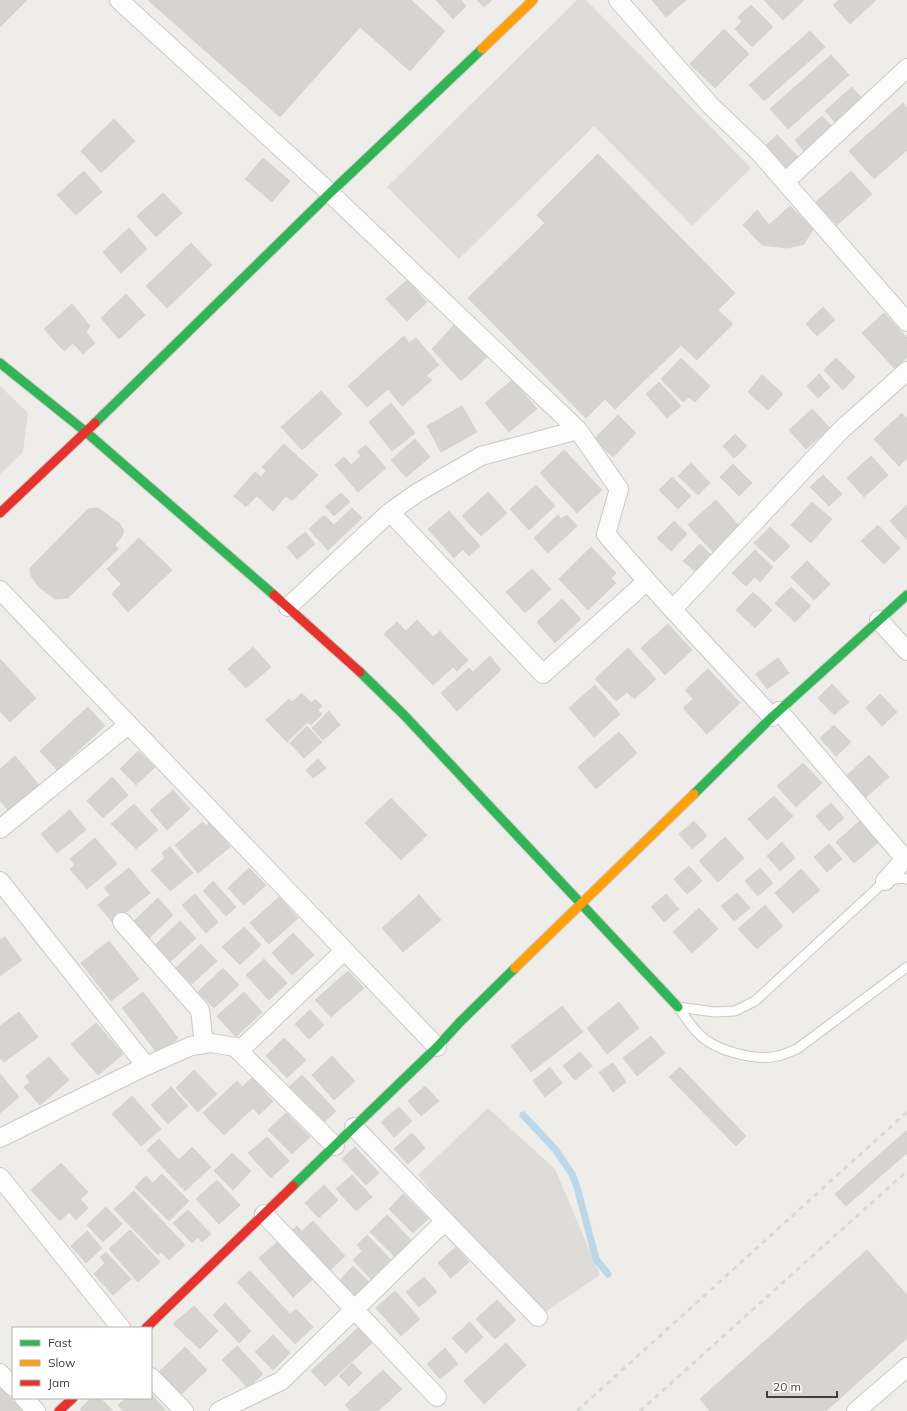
<svg xmlns="http://www.w3.org/2000/svg" width="907" height="1411" font-family="Mulish,sans-serif">
  <rect width="100%" height="100%" fill="#eeede9"/>
  <path fill="#dddcd8" d="M577,0h9l165,168 -59,58 -98,-100 -135,133 -72,-72z
    M0,386l28,27 -5,39 -23,22z
    M488,1108l67,61 45,106 -62,42 -120,-142z"/>
  <g fill="none" stroke-linecap="round" stroke-linejoin="round">
    <path stroke="#bcd7ea" stroke-width="7" d="M523,1115l32,34 17,25 5,13 19,72 12,15"/>
  </g>
  <path fill="#d6d4d0" stroke="#d6d4cf" d="M0,0h27l-27,27z
    M148,0h263l34,31 -35,40 -50,-44 -80,90z
    M436,0h25l5,6 -13,13z
    M477,0h15l-8,7z
    M652,0h34l-20,17z
    M764,0h40l-21,20z
    M839,0h37l-26,24 -17,-19z
    M751,5l22,22 -21,20 -17,-18 7,-7 -4,-5z
    M724,29l25,25 -34,34 -25,-24z
    M810,31l15,16 -61,54 -15,-16z
    M831,55l18,20 -61,54 -18,-20z
    M852,87l14,16 -27,24 -14,-16z
    M903,103l4,5v42l-33,29 -25,-28z
    M822,116l14,15 -28,25 -13,-16z
    M114,119l21,22 -34,32 -20,-22z
    M777,135l23,24 -15,14 -22,-25z
    M598,154l137,139 -17,17 15,14 -36,36 -16,-15 -66,64 -10,-10 -19,19 -118,-120 77,-75 -8,-8z
    M263,158l27,23 -18,21 -27,-23z
    M84,171l18,21 -26,23 -19,-20z
    M851,171l21,23 -35,31 -21,-23z
    M163,193l19,20 -26,24 -19,-21z
    M790,206l23,23 -9,15 -17,4 -25,-3 -19,-20 14,-15 12,15z
    M129,228l18,21 -26,24 -18,-21z
    M191,243l21,22 -45,43 -21,-22z
    M407,280l20,22 -20,19 -21,-22z
    M126,294l19,21 -26,24 -18,-21z
    M72,304l18,22 -4,6 9,11 -12,11 -10,-11 -9,8 -20,-22z
    M823,307l12,13 -18,16 -11,-12z
    M884,313l23,25v19l-12,12 -33,-36z
    M455,324l32,33 -26,24 -29,-32z
    M404,336l5,7 7,-5 23,27 -13,11 6,4 -30,26 -14,-17 -21,18 -19,-21z
    M681,358l29,28 -15,16 -6,-5 -6,5 -22,-23z
    M836,358l19,19 -12,13 -19,-20z
    M819,374l11,13 -12,11 -11,-12z
    M762,375l21,19 -15,16 -20,-18z
    M512,380l25,29 -28,23 -24,-29z
    M659,382l22,24 -14,12 -21,-24z
    M321,391l21,23 -40,36 -21,-23z
    M391,403l24,30 -23,18 -23,-29z
    M462,406l15,26 -36,20 -14,-26z
    M812,409l18,19 -24,21 -17,-19z
    M902,413l5,6v39l-8,8 -25,-27z
    M618,415l18,18 -23,24 -19,-18z
    M735,434l12,12 -13,12 -11,-12z
    M415,439l15,18 -24,20 -15,-17z
    M284,444l34,31 -26,26 -6,-5 -13,15 -16,-15 -11,11 -12,-11 21,-24 6,5 5,-6 -4,-4z
    M366,445l20,23 -28,24 -23,-27 9,-8 7,8 10,-9 -4,-4z
    M564,450l38,40 -25,23 -37,-40z
    M871,456l17,19 -24,22 -17,-19z
    M691,463l19,20 -12,12 -20,-19z
    M733,464l19,19 -13,13 -19,-19z
    M823,475l19,19 -13,12 -19,-19z
    M672,477l19,19 -13,13 -19,-19z
    M536,485l19,21 -26,24 -19,-21z
    M488,492l19,21 -26,23 -19,-20z
    M341,493l9,9 -16,14 -9,-10z
    M716,500l24,27 -27,25 -25,-27z
    M812,502l20,17 -21,24 -20,-18z
    M907,505v35l-17,-19z
    M98,508l22,16 4,7 -2,5 -7,9 3,4 -50,49 -13,1 -16,-12 -8,-11 -1,-8 58,-59z
    M352,508l10,10 -34,32 -19,-21 15,-14 10,10z
    M449,511l31,35 -11,10 -6,-7 -9,9 -26,-29z
    M558,515l3,4 6,-4 10,11 -29,27 -14,-15z
    M674,521l13,13 -16,17 -14,-13z
    M878,525l22,23 -16,16 -23,-23z
    M770,527l20,19 -16,16 -20,-19z
    M305,532l10,12 -18,15 -10,-12z
    M139,538l33,32 -44,42 -16,-18 9,-10 -14,-15z
    M700,544l13,13 -16,16 -14,-12z
    M591,547l25,26 -5,5 5,5 -28,27 -29,-31z
    M755,550l18,17 -13,15 -5,-5 -9,9 -14,-13z
    M807,561l23,23 -16,16 -23,-23z
    M532,569l19,20 -26,24 -19,-21z
    M791,587l20,19 -16,16 -20,-19z
    M753,592l19,18 -17,18 -19,-18z
    M562,599l19,20 -26,24 -18,-21z
    M417,620l16,17 7,-6 28,29 -11,11 -4,-4 -20,18 -49,-51 13,-12 9,9z
    M668,624l24,26 -27,25 -24,-27z
    M253,647l18,20 -25,21 -18,-19z
    M628,648l28,31 -22,20 -7,-7 -11,9 -21,-22z
    M490,656l11,14 -44,41 -16,-18 28,-25 4,4z
    M778,658l11,15 -22,16 -11,-15z
    M0,659l36,39 -26,24 -10,-11z
    M708,669l32,34 -33,31 -24,-26 10,-9 -8,-9z
    M832,684l17,18 -15,13 -16,-17z
    M595,685l25,29 -26,23 -25,-29z
    M302,693l9,10 4,-4 7,7 -4,4 4,4 -11,11 -3,-3 -21,20 -21,-22 23,-21 3,3z
    M880,694l17,18 -15,14 -16,-18z
    M88,707l17,19 -48,44 -17,-19z
    M329,711l11,14 -17,15 -11,-12z
    M834,725l17,17 -15,14 -16,-18z
    M307,726l15,16 -18,16 -14,-15z
    M619,732l18,21 -41,36 -18,-22z
    M138,751l17,16 -19,18 -16,-16z
    M869,755l20,22 -24,21 -19,-22z
    M15,756l24,29 -31,25 -8,-9v-32z
    M318,759l8,9 -13,10 -7,-8z
    M803,763l19,20 -26,24 -19,-21z
    M112,777l16,18 -25,23 -16,-17z
    M173,790l17,19 -23,21 -17,-20z
    M774,796l19,20 -26,24 -19,-21z
    M391,798l36,37 -26,25 -36,-37z
    M831,803l13,15 -15,13 -13,-15z
    M134,804l24,26 -22,19 -25,-25z
    M70,810l16,20 -29,23 -16,-19z
    M862,819l19,21 -27,23 -18,-21z
    M694,821l13,15 -15,13 -13,-15z
    M203,822l3,4 4,-4 20,25 -32,26 -23,-28z
    M725,837l19,21 -26,24 -19,-21z
    M95,838l22,26 -30,25 -17,-20 5,-4 -5,-6z
    M782,842l13,16 -15,13 -13,-15z
    M829,844l13,15 -15,13 -13,-15z
    M170,847l23,26 -23,18 -19,-21 14,-12 -3,-5z
    M689,866l13,15 -15,13 -13,-15z
    M129,868l21,25 -37,30 -15,-18 12,-10 -6,-7z
    M249,868l17,17 -22,20 -16,-17z
    M760,868l13,15 -15,13 -13,-15z
    M801,869l19,21 -27,23 -18,-20z
    M213,881l23,26 -10,9 -23,-25z
    M737,893l13,15 -16,13 -13,-15z
    M195,894l23,28 -12,11 -24,-28z
    M666,894l13,15 -15,13 -13,-15z
    M419,895l22,25 -38,32 -21,-24z
    M279,897l19,21 -29,26 -19,-21z
    M158,898l15,17 -24,23 -16,-16z
    M765,905l18,21 -26,23 -19,-20z
    M699,908l19,21 -26,24 -19,-21z
    M180,921l16,17 -25,23 -16,-16z
    M244,927l17,18 -21,20 -18,-18z
    M293,933l21,22 -22,20 -20,-22z
    M5,937l17,23 -22,16v-36z
    M109,941l30,38 -28,22 -30,-38z
    M201,944l16,17 -25,23 -16,-16z
    M264,959l23,24 -18,17 -23,-25z
    M223,968l16,17 -25,23 -16,-16z
    M348,971l16,17 -33,29 -16,-17z
    M143,992l35,46 -20,16 -36,-46z
    M244,992l18,20 -26,25 -19,-21z
    M619,1002l20,26 -32,26 -20,-26z
    M562,1006l21,26 -52,40 -20,-26z
    M310,1010l14,15 -15,14 -14,-15z
    M19,1012l19,25 -34,25 -4,-5v-31z
    M96,1023l27,31 -25,21 -27,-31z
    M651,1036l14,17 -28,23 -14,-18z
    M284,1038l22,22 -19,18 -21,-22z
    M580,1052l12,14 -17,14 -12,-14z
    M332,1056l23,25 -21,19 -22,-25z
    M49,1057l20,23 -29,25 -16,-18 6,-5 -4,-6z
    M613,1063l13,19 -13,10 -14,-20z
    M550,1067l12,16 -17,14 -12,-16z
    M680,1067l66,69 -10,10 -67,-69z
    M194,1070l23,24 -19,18 -22,-24z
    M0,1074l19,23 -19,16z
    M302,1075l34,36 -14,13 -34,-36z
    M252,1078l21,23 -14,14 -6,-7 -29,27 -21,-22 34,-32 5,6z
    M425,1086l14,15 -18,15 -13,-15z
    M171,1087l17,19 -20,18 -17,-19z
    M132,1096l29,33 -20,17 -29,-32z
    M399,1107l13,14 -18,16 -13,-15z
    M286,1113l24,24 -18,17 -24,-24z
    M907,1130v23l-61,53 -11,-12z
    M412,1133l13,15 -17,16 -14,-15z
    M267,1137l22,24 -18,17 -23,-25z
    M159,1139l20,21 13,-13 19,20 -26,24 -38,-41z
    M355,1147l24,26 -13,12 -24,-26z
    M232,1153l19,18 -18,19 -19,-19z
    M61,1163l27,29 -8,7 8,9 -12,12 -7,-8 -9,9 -29,-31z
    M162,1174l27,27 -20,20 -34,-34 11,-11 7,7z
    M352,1175l20,22 -16,14 -20,-22z
    M217,1180l23,25 -21,19 -23,-25z
    M324,1185l14,15 -19,18 -14,-15z
    M134,1191l51,54 -16,15 -8,-8 -3,3 -44,-46z
    M403,1194l25,25 -15,14 -24,-24z
    M106,1207l16,17 -19,18 -16,-17z
    M188,1210l23,24 -9,8 -4,-5 -6,6 -19,-20z
    M387,1215l25,26 -16,17 -26,-26z
    M313,1221l32,35 -18,17 -37,-41 7,-6 5,5z
    M130,1230l30,32 -22,20 -29,-33z
    M87,1231l15,17 -16,15 -15,-17z
    M367,1235l25,26 -20,19 -19,-20 9,-9 -5,-6z
    M279,1241l34,38 -20,18 -34,-39z
    M456,1247l13,15 -18,16 -13,-15z
    M867,1250l40,45v43l-81,73h-116l-10,-12z
    M106,1252l25,27 -18,16 -19,-21 11,-11 -5,-6z
    M353,1266l16,16 -14,13 -15,-15z
    M250,1271l40,43 6,-5 17,18 -18,17 -58,-62z
    M424,1277l13,15 -18,15 -13,-15z
    M395,1291l25,28 -19,17 -25,-28z
    M497,1300l19,20 -21,19 -19,-20z
    M225,1303l26,28 -12,12 -26,-28z
    M194,1306l24,25 -18,18 -27,-25z
    M470,1322l13,15 -17,16 -14,-15z
    M358,1328l14,15 -47,43 -14,-15z
    M273,1335l17,18 -17,17 -18,-18z
    M506,1343l20,22 -42,39 -20,-23z
    M237,1346l26,28 -15,14 -26,-28z
    M185,1347l22,23 -28,26 -21,-23z
    M445,1348l13,16 -18,15 -13,-15z
    M352,1363l10,10 -13,13 -10,-10z
    M383,1370l19,19 -24,22h-27l-6,-6z
    M0,1388l23,23h-23z
    M151,1394l15,17h-43l-5,-6 8,-7h25z
    M91,1398h9l13,13h-31l-2,-2z"/>
  <g fill="none" stroke-linecap="round" stroke-linejoin="round">
    <defs>
      <path id="lane" d="M678,1007l36,5 21,-1 20,-10 130,-120 17,-3 5,1
        M678,1007c7,9 13,20 21,27 16,17 56,27 78,22 7,-1 14,-5 20,-7l110,-82"/>
      <path id="street" d="M119,0l211,193 248,237 41,59 -13,45c53,63 110,122 166,183
        M618,0l92,105 48,46 149,171
        M785,182l122,-114
        M390,512l153,162 103,-92
        M0,590l437,457
        M288,607l102,-95 27,-19 64,-37 97,-26
        M673,609l167,-178 67,-60
        M879,620l28,31
        M779,711l126,148
        M0,829l128,-104
        M0,881l146,185
        M885,881l20,-22h2
        M122,922l78,88 4,34
        M239,1051l105,-100
        M354,1127l184,190
        M0,1138l146,-72 45,-20 20,-3 24,4 100,99
        M0,1177l121,151
        M264,1214l173,183
        M0,1373l13,14
        M151,1377l33,34
        M24,1398l12,13
        M219,1411l62,-30 164,-160
        M856,1411l51,-44"/>
      <path id="fast" d="M0,363l86,69 188,163
        M95,423l235,-230 152,-144
        M360,672l44,43 274,292
        M694,794l78,-77 135,-122
        M293,1186l144,-139 23,-25 55,-54"/>
      <path id="slow" d="M482,49l51,-49
        M515,968l179,-174"/>
      <path id="jam" d="M0,513l95,-90
        M274,595l86,77
        M146,1328l147,-142
        M59,1411l14,-13"/>
    </defs>
    <use href="#lane" stroke="#cbc9c5" stroke-width="11"/>
    <use href="#street" stroke="#cbc9c5" stroke-width="20"/>
    <use href="#fast" stroke="#cccac0" stroke-width="11"/>
    <use href="#slow" stroke="#cccac0" stroke-width="11"/>
    <use href="#jam" stroke="#cccac0" stroke-width="11"/>
    <use href="#lane" stroke="#fcfcfc" stroke-width="9"/>
    <use href="#street" stroke="#fcfcfc" stroke-width="18"/>
    <use href="#fast" stroke="#30b455" stroke-width="9"/>
    <use href="#slow" stroke="#ff9f0a" stroke-width="9"/>
    <use href="#jam" stroke="#e5322d" stroke-width="9"/>
    <path stroke="#d8d8d7" stroke-width="3" stroke-dasharray="5 5" stroke-linecap="butt" d="M577,1411l330,-299
      M640,1411l267,-240"/>
  </g>
  <rect x="12" y="1327" width="140" height="72" fill="#ffffff" stroke="#b4b2af"/>
  <rect x="20" y="1340" width="20" height="6" fill="#30b455" stroke="#b4b2af"/>
  <text x="48" y="1347" font-size="12" fill="#433e36">Fast</text>
  <rect x="20" y="1360" width="20" height="6" fill="#ff9f0a" stroke="#b4b2af"/>
  <text x="48" y="1367" font-size="12" fill="#433e36">Slow</text>
  <rect x="20" y="1380" width="20" height="6" fill="#e5322d" stroke="#b4b2af"/>
  <text x="48" y="1387" font-size="12" fill="#433e36">Jam</text>
  <path d="M767 1391v6h70v-6" fill="none" stroke="#433e36" stroke-width="2"/>
  <text x="773" y="1391" font-size="12" fill="#433e36" stroke="#ffffff" stroke-width="3" paint-order="stroke">20 m</text>
</svg>
